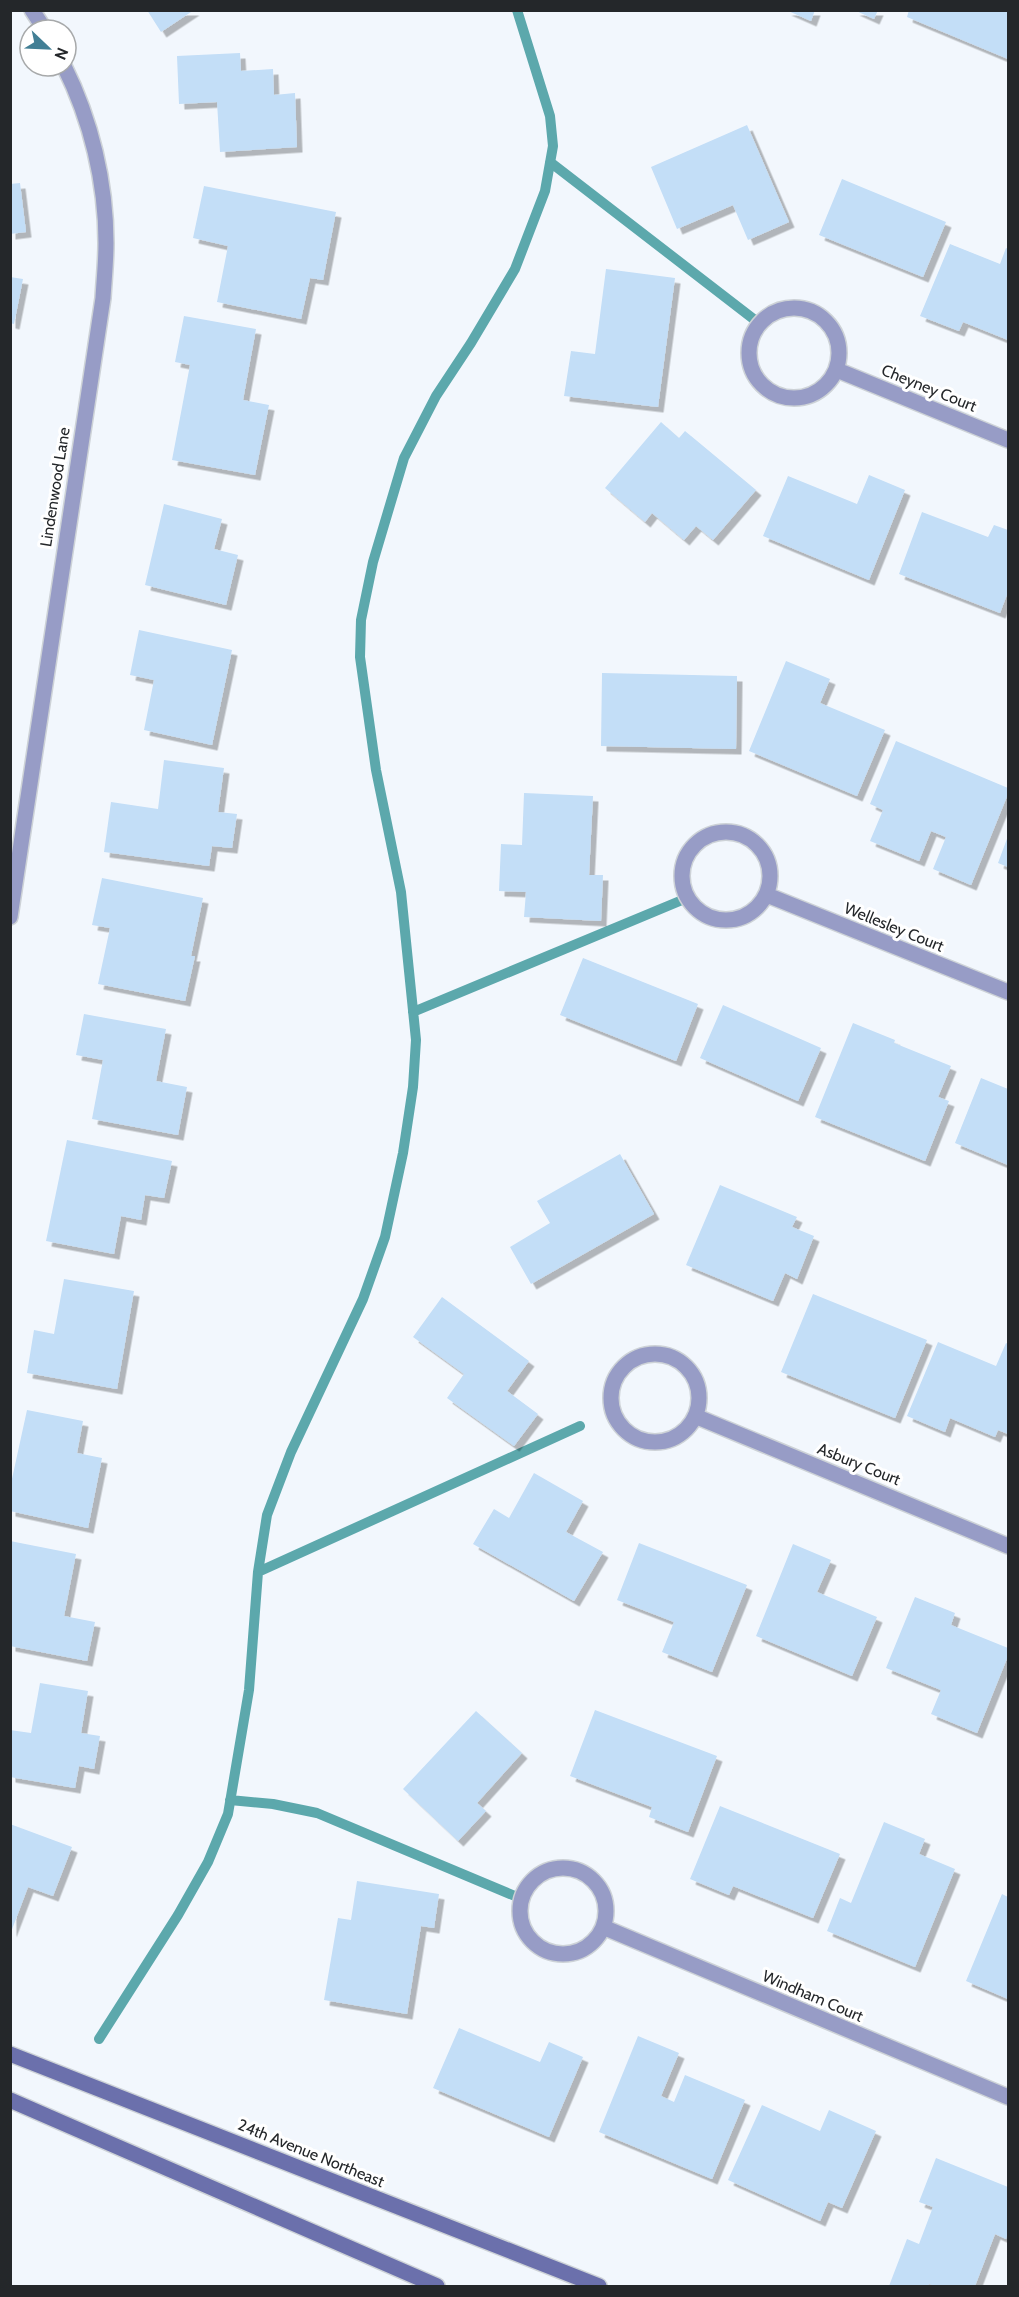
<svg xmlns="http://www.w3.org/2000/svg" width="1019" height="2297" font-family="Cabin,sans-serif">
  <defs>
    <filter id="shadow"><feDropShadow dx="5.5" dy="5.5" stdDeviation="0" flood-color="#0004"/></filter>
  </defs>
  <rect width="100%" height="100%" fill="#f2f7fd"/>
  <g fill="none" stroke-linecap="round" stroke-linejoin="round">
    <path stroke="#5ca8ac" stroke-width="10" d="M550,162l210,162
      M413,1012l274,-114
      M258,1572l322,-146
      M230,1800l43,4 44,9 205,86
      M99,2039l79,-124 30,-53 20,-48 21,-124 9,-118 9,-57 24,-63 72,-153 22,-62 18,-84 10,-66 3,-47 -15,-148 -25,-122 -16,-113 1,-37 12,-58 31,-104 32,-62 35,-53 44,-74 30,-78 8,-45 -3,-30 -33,-106"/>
  </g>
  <path fill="#c3def7" filter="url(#shadow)" d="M147,10h47l-33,22z
    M786,10h29l-4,11z
    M854,10h24l-4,9z
    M909,10h99v49l-101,-42z
    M240,53l1,18 32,-2 1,26 21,-2 2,54 -77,5 -3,-50 -38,2 -2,-48z
    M747,125l42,97 -41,18 -15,-35 -56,24 -26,-62z
    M842,179l104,43 -23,55 -104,-42z
    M20,183l6,49 -16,2v-50z
    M204,186l132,26 -13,68 -13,-2 -9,41 -84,-17 11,-56 -35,-8z
    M950,244l50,20 6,-16 2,1v91l-45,-18 -4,9 -39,-15z
    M606,269l69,9 -17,129 -94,-11 7,-45 24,3z
    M10,277l13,2 -9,45 -4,-1z
    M184,316l72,13 -13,71 26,5 -14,70 -83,-15 18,-95 -15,-3z
    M661,422l18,16 6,-7 71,59 -43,50 -17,-14 -12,14 -32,-27 -7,9 -40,-34z
    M869,475l36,15 -36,90 -106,-44 25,-60 69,28z
    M164,504l58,15 -8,30 24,6 -12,50 -81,-20z
    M922,512l66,25 6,-12 14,5v62l-8,21 -101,-39z
    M139,630l93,20 -20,95 -68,-15 10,-50 -24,-5z
    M786,661l44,18 -10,24 65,27 -28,66 -108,-45z
    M602,673l135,3 -1,73 -135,-3z
    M896,741l112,47v6l-37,91 -38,-16 13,-32 -15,-6 -12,30 -49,-20 13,-31 -13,-6z
    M164,760l60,8 -6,44 19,2 -5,34 -20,-2 -3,20 -105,-14 7,-50 47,7z
    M524,793l69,3 -4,79h14l-2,46 -77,-4 2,-25 -27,-1 2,-47 21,1z
    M1008,836v31l-10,-4z
    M102,878l101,20 -12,58h4l-10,45 -87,-17 12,-56 -18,-3z
    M583,958l115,46 -22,57 -116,-46z
    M723,1005l98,43 -23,53 -98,-43z
    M84,1014l82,15 -10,52 31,6 -9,48 -86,-16 11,-59 -27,-5z
    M853,1023l42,17 -1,3 57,23 -13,31 11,4 -24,60 -110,-44z
    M981,1078l27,11v76l-53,-22z
    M67,1140l105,21 -8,37 -19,-3 -4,25 -20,-4 -7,38 -68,-13z
    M620,1154l34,60 -123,70 -21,-37 40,-24 -13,-22z
    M720,1185l77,32 -5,10 22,9 -17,43 -12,-6 -12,28 -87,-36z
    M64,1279l70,12 -17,98 -90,-16 7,-43 20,4z
    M813,1294l114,46 -32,78 -114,-46z
    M442,1297l87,64 -22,30 31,23 -24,32 -67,-48 17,-24 -51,-37z
    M938,1342l58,24 10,-23 2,1v90l-10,-4 -3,7 -45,-19 -5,14 -38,-16z
    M27,1410l56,11 -6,32 25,5 -14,70 -78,-17v-23z
    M534,1473l49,28 -17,31 37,20 -29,49 -101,-57 21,-35 15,9z
    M10,1541l66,13 -12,62 31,6 -8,39 -77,-15z
    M639,1543l108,42 -35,87 -50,-20 12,-30 -57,-22z
    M793,1544l38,16 -14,32 60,25 -25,59 -96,-40z
    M915,1597l40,16 -4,12 57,23v8l-31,77 -46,-19 10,-24 -55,-22z
    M40,1683l48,8 -7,42 19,3 -6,33 -15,-3 -4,22 -65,-11v-47l21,3z
    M595,1710l122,46 -29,76 -39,-15 3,-10 -82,-31z
    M476,1711l46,42 -45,50 9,8 -28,30 -55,-52z
    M720,1806l120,48 -27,64 -80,-32 -4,9 -39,-16z
    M884,1822l41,17 -6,15 36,15 -40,98 -88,-36 13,-33 11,5z
    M10,1824l62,23 -19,49 -25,-9 -17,45z
    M357,1881l82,13 -5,34 -13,-2 -14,88 -83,-14 14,-82 13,2z
    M1002,1894l6,3v102l-42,-18z
    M459,2028l81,34 9,-20 34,15 -34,80 -116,-49z
    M638,2036l41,17 -18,43 13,6 11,-27 60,25 -33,79 -113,-47z
    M762,2105l58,26 9,-21 47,21 -34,77 -14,-6 -8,19 -92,-41z
    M936,2158l72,29v46l-2,6 -11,-5 -20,52h-40l-6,-2 -1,2h-39l18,-47 12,5 14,-37 -14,-5z"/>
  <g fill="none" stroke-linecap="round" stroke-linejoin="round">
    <defs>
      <path id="street" d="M32,10l13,20
        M749 353a45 45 0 1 1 90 0a45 45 0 1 1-90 0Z
        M837,370l171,70
        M682 876a44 44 0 1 1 88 0a44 44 0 1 1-88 0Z
        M767,895l241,97
        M10,917l93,-619c1,-18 3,-36 3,-55 0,-61 -15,-123 -42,-177
        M611 1398a44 44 0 1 1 88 0a44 44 0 1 1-88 0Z
        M695,1416l313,130
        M520 1911a43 43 0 1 1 86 0a43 43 0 1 1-86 0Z
        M603,1927l405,170"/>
      <path id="secondary" d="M10,2054l589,232
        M10,2100l427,186"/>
    </defs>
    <use href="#street" stroke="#cdd2d7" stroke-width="18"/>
    <use href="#secondary" stroke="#cdd2d7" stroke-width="18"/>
    <use href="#street" stroke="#979cc6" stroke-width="15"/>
    <use href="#secondary" stroke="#6b70ac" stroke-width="15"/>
  </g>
  <g text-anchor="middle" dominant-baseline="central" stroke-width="6" stroke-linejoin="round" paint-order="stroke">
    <g font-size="16" fill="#24272a" stroke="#fff">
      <text transform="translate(929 388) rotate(22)">Cheyney Court</text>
      <text transform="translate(55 487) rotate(-81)">Lindenwood Lane</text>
      <text transform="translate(894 927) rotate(22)">Wellesley Court</text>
      <text transform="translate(859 1464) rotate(22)">Asbury Court</text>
      <text transform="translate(813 1996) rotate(23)">Windham Court</text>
      <text transform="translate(311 2153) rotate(22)">24th Avenue Northeast</text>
    </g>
  </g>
  <rect width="1019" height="2297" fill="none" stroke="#24272a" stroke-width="24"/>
  <g transform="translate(48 48) rotate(113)"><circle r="28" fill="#ffffff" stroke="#a7a9aa" stroke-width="1.5"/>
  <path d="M0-4.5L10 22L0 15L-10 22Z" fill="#427f95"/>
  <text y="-9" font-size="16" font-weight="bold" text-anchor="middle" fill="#24272a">N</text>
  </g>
</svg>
